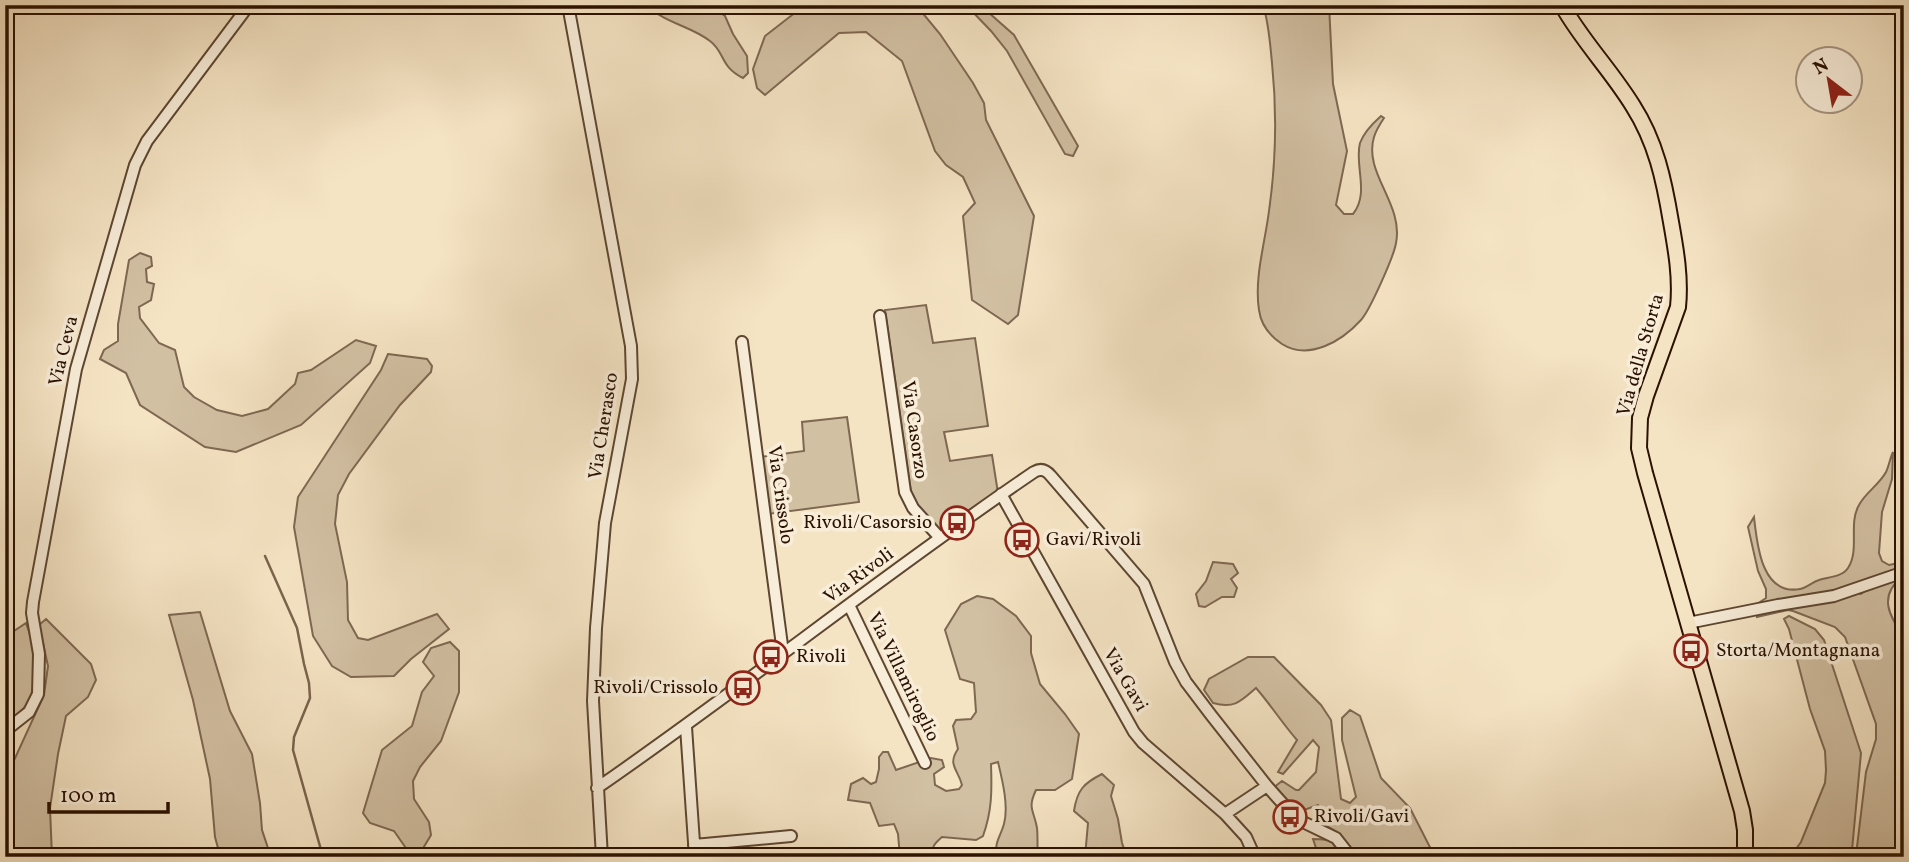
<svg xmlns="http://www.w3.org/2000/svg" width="1909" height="862" font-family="Vollkorn,serif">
  <rect width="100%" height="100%" fill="#f5e4c4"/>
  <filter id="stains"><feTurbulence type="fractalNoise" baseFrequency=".00286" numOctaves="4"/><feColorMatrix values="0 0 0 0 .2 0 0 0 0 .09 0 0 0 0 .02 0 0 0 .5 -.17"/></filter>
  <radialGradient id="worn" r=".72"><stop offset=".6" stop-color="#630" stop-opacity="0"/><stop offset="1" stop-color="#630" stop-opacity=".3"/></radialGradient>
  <path fill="#d2c0a3" stroke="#7e6852" stroke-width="2" d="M647,5l64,1 14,10 8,18 14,22 1,17 -5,5c-23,-11 -18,-26 -33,-37 -19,-15 -46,-18 -63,-36z
    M805,5h111l24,29 33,49 11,20 2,17 48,96 -16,99 -10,9 -36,-24 -9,-84 12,-13 -12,-26 -17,-12 -11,-14 -33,-90 -36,-29 -27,1 -74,62 -8,-7 -4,-19 12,-33z
    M966,5h14l34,30 64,111 -5,10 -8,-2 -58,-103 -16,-20z
    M1263,5h66l4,79 14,67 -11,54 8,9h9c17,-21 1,-49 7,-71 4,-11 12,-19 21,-27l3,2c-4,6 -8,12 -10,19 -11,36 30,67 22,106 -2,13 -26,67 -35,77 -19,21 -52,41 -79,24 -12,-8 -21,-19 -23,-34 -5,-32 6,-67 10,-99 7,-49 8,-99 3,-148 -2,-20 -3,-39 -9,-58z
    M140,253l11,4 1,9 -6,3 1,13 7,2 -3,16 -12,7 1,11 19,25 16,7 9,37 10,10 23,13 25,6 26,-7 27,-25 3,-11 13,-3 45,-30 20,6 -6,17 -69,62 -65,27 -31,-5 -65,-42 -14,-32 -26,-14 4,-9 14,-9v-17l11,-64z
    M926,305l7,38 42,-5 13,88 -44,6 6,29 42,-6 6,38 -57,39 -29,-33 -27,-189z
    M388,354l39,5 5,7 -1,6 -31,33 -51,69 -11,21 -3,29 12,58 1,38 10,18 10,2 69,-26 12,15 -38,30 -17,17 -43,1 -19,-11 -19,-30 -19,-109 4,-30 83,-127z
    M847,417l12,85 -91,12 -7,-57 43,-6 -2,-29z
    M1893,452l-1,27 -10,33 -3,41 3,8 7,4 15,-3v5l-84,28 -63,9 9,-6v-9l-8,-18 -10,-44 6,-10c3,26 7,79 46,72 7,-1 12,-7 19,-9 10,-3 23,-3 29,-12 12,-18 0,-44 11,-63 6,-12 20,-20 27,-33 3,-6 4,-14 7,-20z
    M1213,562l20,2 5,9 -7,6 6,9 -3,9h-12l-17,10 -6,-1 -3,-12 10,-13z
    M1902,577c-24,19 -13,39 2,60v220h-40l-7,-10 9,-75 10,-33v-15l-31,-87 -10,-10 -42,-16 -5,-1 -31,7v-4l96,-21 8,2 11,-8z
    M977,596l16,3 23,17 15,20v17l9,31 25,30 14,20 -7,45 -17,11h-19c-9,19 -2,20 1,38 1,9 0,19 1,29h-42c-1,-17 4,-19 8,-33 5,-18 -2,-45 -6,-62l-7,2c1,27 1,47 -8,72l-7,4 -34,-3c-7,6 -11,10 -10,20h-32l-2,-23 -4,-10 -15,2 -9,-23 -22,-3 3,-16 12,-6 8,6 5,-2 3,-13v-12l4,-5h5l8,18 35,-12 11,2 2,7 -10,7 1,11 11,6 13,-2 3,-4c-4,-16 -15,-20 -4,-36l-5,-23 3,-6 15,-1 5,-7 -2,-29 -14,-4 -15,-49 16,-26z
    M200,612l30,99 22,43 8,49 2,27 9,27h-41l-12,-9 -3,-11 -5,-58 -17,-79 -24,-85z
    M1789,616l26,13 9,11 37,113 -9,97 -6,7h-56l11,-15 24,-59 1,-13 -1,-19 -15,-42 -21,-80 -5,-10z
    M46,619l45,45 5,16 -8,17 -22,19 -8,38 -8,54 2,49h-47v-77l39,-85 4,-29 -9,-41z
    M26,623c9,22 13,55 3,78 -4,9 -16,17 -24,23v-87z
    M450,642l9,9v41l-18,49 -21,26 -7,14 1,18 15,23 2,13 -9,15 -14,1 -14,-20 -24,-8 -7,-10 19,-63 30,-24 10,-34 12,-16 -11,-14 8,-14z
    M1248,657h26l47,48 10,15 10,79 9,4 6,-6 -14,-57v-22l8,-8 10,6 21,62 29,30 25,49h-78l-20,-25 -17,-10 4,-6 -6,-11 -14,5h-9l-22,-22 9,-7 14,9h3l17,-18 3,-25 -6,-7 -30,34 -5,-2 19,-32c-15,-17 -26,-35 -41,-52 -15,13 -21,21 -43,15l-9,-13 5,-11z
    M1102,774l12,11 -3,11 7,23 4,24 5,14h-42l3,-34 -14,-12c3,-21 10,-28 28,-37z
    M1313,839c20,0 23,2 34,18h-28z"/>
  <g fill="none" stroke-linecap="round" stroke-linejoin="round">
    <path stroke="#7a644d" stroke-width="2.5" d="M265,556l32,72 7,36 5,19 1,15 -16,39 -1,13 30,107"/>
    <defs>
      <path id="minor" d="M568,5l63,341 1,33 -27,144 -9,105 -3,73 9,156
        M880,316l25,176 8,16 27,30
        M742,342l41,311
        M1001,494l133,238 9,11 82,71 42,-28
        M849,605l76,158
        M1688,623l90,-18 56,-9 70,-24
        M686,727l9,130
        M5,731l24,-19 9,-18 1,-40 -7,-41 1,-11 43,-233 59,-204 12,-24 102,-136
        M597,788c148,-102 288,-215 437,-316 7,-4 12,-2 17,4l93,108 31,78 11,20 25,33 56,71 24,27 12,9 33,16 15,19
        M1225,814l21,23 9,20
        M694,845l97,-9"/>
      <path id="major" d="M1562,5c20,36 49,65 71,101 23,36 31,74 38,116 5,28 10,56 7,85l-32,89 -6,22 -1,30 6,25 97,338 3,19v27"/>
    </defs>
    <use href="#minor" stroke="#5d4631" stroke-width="14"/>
    <use href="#major" stroke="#2a1100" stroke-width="18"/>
    <use href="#minor" stroke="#f8edd9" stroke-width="10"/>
    <use href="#major" stroke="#f5e4c4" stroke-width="14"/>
  </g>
  <defs>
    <symbol id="bus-ring" viewBox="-11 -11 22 22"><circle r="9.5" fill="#f8edd9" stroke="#8f2418" stroke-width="1.5"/><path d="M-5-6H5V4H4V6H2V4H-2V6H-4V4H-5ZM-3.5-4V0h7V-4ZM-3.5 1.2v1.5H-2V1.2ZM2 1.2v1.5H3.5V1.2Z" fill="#8f2418"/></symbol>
  </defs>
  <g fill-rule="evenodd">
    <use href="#bus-ring" x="938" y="504" width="38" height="38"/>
    <use href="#bus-ring" x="1003" y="521" width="38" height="38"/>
    <use href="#bus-ring" x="1672" y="632" width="38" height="38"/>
    <use href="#bus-ring" x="752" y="638" width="38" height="38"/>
    <use href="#bus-ring" x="724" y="669" width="38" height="38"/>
    <use href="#bus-ring" x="1271" y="798" width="38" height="38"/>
  </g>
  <g text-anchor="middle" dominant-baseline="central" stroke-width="7" stroke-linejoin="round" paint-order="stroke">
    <g font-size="19" fill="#2a1100" stroke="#f8edd9">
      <text transform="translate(64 351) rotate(-76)">Via Ceva</text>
      <text transform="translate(1641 355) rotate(-74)">Via della Storta</text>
      <text transform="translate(604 426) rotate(-81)">Via Cherasco</text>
      <text transform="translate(914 430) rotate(82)">Via Casorzo</text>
      <text transform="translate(780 495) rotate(82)">Via Crissolo</text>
      <text transform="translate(859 576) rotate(-36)">Via Rivoli</text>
      <text transform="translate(903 677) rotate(64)">Via Villamiroglio</text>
      <text transform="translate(1125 680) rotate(60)">Via Gavi</text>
    </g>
    <g font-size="19" fill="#2a1100" stroke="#f8edd9" text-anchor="start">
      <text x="932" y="523" text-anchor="end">Rivoli/Casorsio</text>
      <text x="1046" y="540">Gavi/Rivoli</text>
      <text x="1716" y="651">Storta/Montagnana</text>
      <text x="796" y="657">Rivoli</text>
      <text x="718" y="688" text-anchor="end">Rivoli/Crissolo</text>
      <text x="1314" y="817">Rivoli/Gavi</text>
    </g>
  </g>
  <rect width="1909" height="862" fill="none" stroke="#f5e4c4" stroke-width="28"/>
  <rect x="7" y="7" width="1895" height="848" fill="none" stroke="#2a1100" stroke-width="3.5"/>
  <rect x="14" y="14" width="1881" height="834" fill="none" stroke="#2a1100" stroke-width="2"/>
  <g transform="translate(1829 80) rotate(329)"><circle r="33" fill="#f8edd9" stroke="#a69582" stroke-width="2"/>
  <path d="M0-5L12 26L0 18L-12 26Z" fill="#8f2418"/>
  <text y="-10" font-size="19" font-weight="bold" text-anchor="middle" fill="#2a1100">N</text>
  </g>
  <path d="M49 802v10h119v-10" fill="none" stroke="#2a1100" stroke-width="3.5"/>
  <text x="60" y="802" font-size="21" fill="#2a1100" stroke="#f8edd9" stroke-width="5" paint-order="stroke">100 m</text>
  <rect width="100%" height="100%" filter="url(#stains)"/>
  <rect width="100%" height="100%" fill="url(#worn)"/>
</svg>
